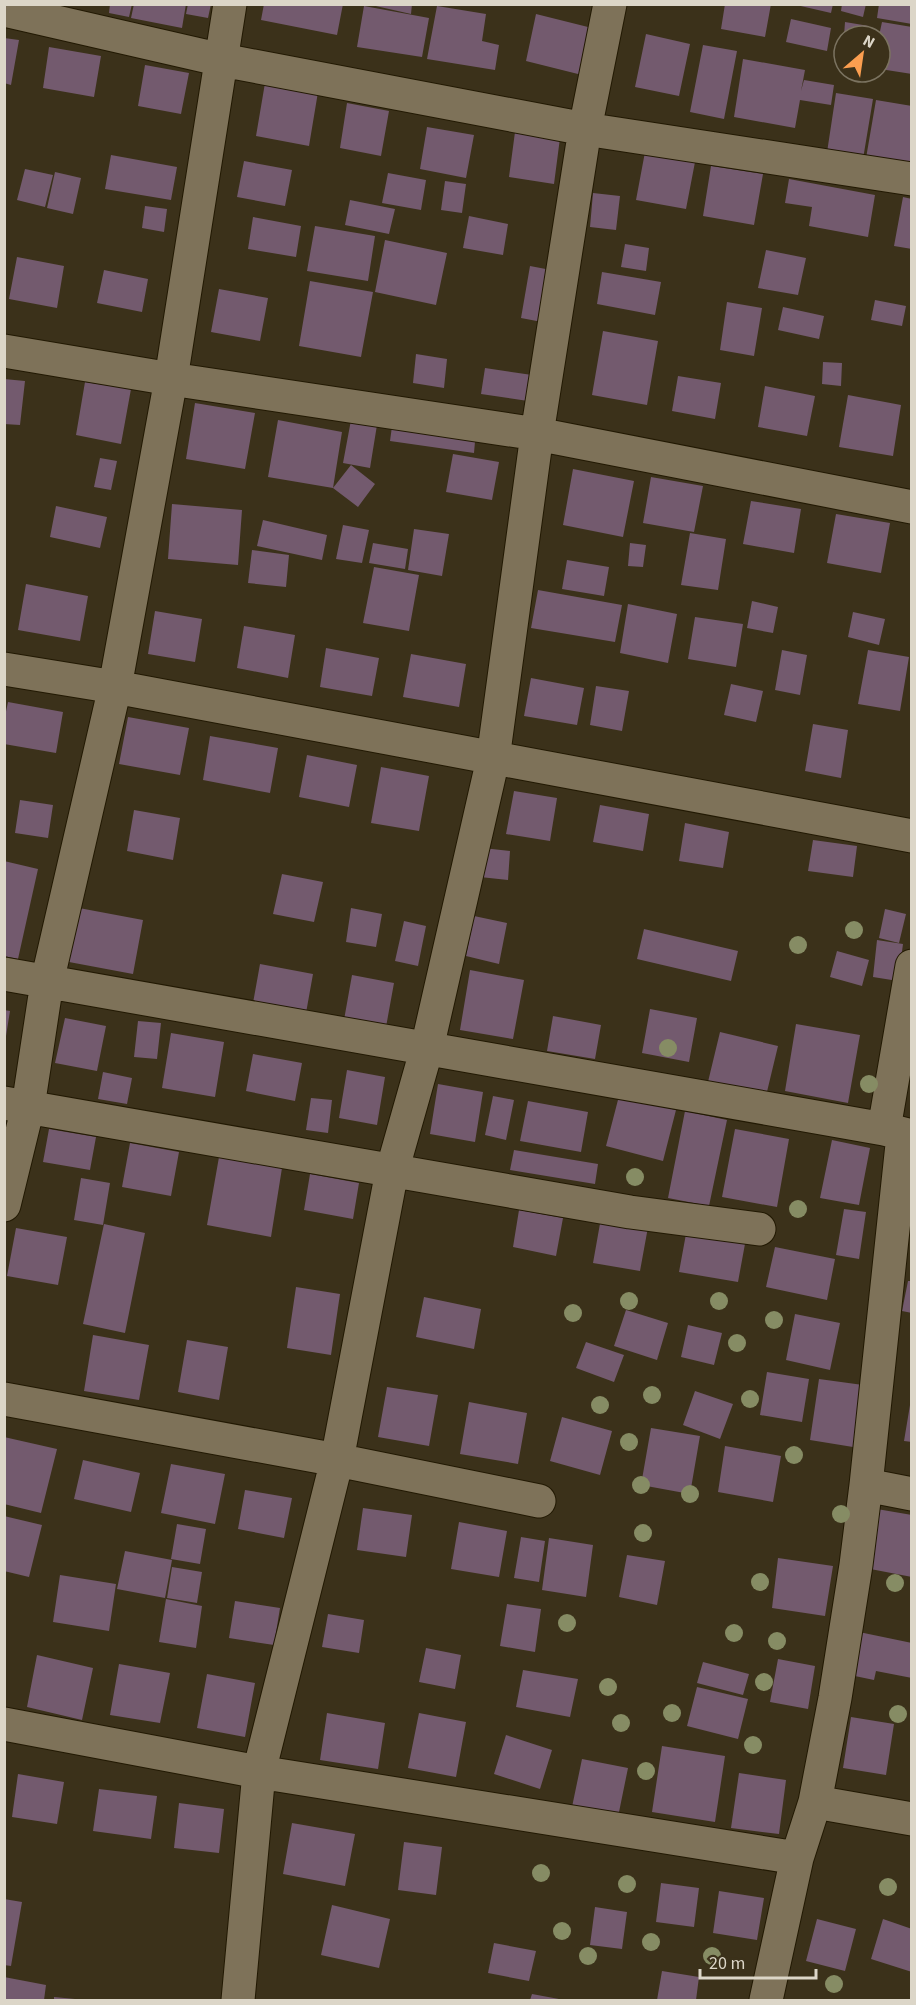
<svg xmlns="http://www.w3.org/2000/svg" width="916" height="2005" font-family="'Source Sans 3',sans-serif">
  <rect width="100%" height="100%" fill="#3b311a"/>
  <path fill="#735a6e" d="M110,4h22l-3,13 -20,-4z
    M134,4h52l-4,24 -51,-10z
    M188,4h23l-3,14 -22,-4z
    M264,4h79l-6,31 -76,-15z
    M367,4h45l-1,10z
    M725,4h46l-6,33 -44,-8z
    M792,4h41l-2,9z
    M842,4h24l-3,13 -22,-6z
    M879,4h33v20l-35,-6z
    M364,6l65,12 -7,39 -65,-10z
    M437,6l49,8 -4,27 17,4 -4,25 -68,-11z
    M536,14l56,14 -10,47 -56,-14z
    M791,19l40,9 -4,23 -41,-9z
    M845,22l24,4 -1,10h-24z
    M882,22l30,5v47l-32,-5 -1,-33z
    M646,34l44,10 -11,52 -44,-9z
    M4,38l15,2 -8,45 -7,-2z
    M703,45l34,6 -13,68 -34,-7z
    M49,47l52,9 -7,41 -51,-9z
    M743,59l62,11 -4,21 3,-11 30,5 -3,20 -31,-5 -5,28 -61,-11z
    M145,65l44,8 -8,41 -43,-8z
    M265,83l53,9 -9,54 -53,-10z
    M836,93l37,6 -11,66 -36,-6z
    M876,100l36,6v66l-47,-8z
    M347,103l42,8 -8,45 -41,-8z
    M427,127l47,8 -8,43 -46,-9z
    M515,132l45,6 -6,46 -45,-7z
    M645,152l50,10 -9,47 -50,-9z
    M111,155l66,12 -6,33 -66,-11z
    M244,161l48,9 -7,36 -48,-9z
    M711,166l52,8 -9,51 -51,-9z
    M25,169l28,6 -8,32 -28,-7z
    M55,172l26,6 -8,36 -26,-6z
    M388,173l38,7 -5,30 -39,-7z
    M789,179l86,16 -7,42 -59,-11 3,-19 -27,-4z
    M445,181l21,3 -4,29 -21,-3z
    M593,193l27,3 -4,34 -26,-3z
    M903,197l9,2v50l-18,-3z
    M350,200l45,9 -6,25 -44,-9z
    M145,206l22,3 -3,23 -22,-4z
    M469,216l39,8 -5,31 -40,-7z
    M253,217l48,9 -5,31 -48,-8z
    M315,226l60,10 -7,45 -61,-10z
    M385,240l62,13 -11,52 -61,-13z
    M625,244l24,4 -3,23 -25,-4z
    M766,250l40,8 -8,37 -40,-7z
    M17,257l47,9 -7,42 -48,-9z
    M530,266l21,4 -9,52 -21,-4z
    M104,270l44,9 -6,33 -45,-9z
    M602,272l59,10 -6,33 -58,-11z
    M310,281l63,11 -12,65 -62,-11z
    M219,289l49,9 -8,43 -49,-9z
    M875,300l31,6 -4,20 -31,-6z
    M727,302l35,6 -8,48 -34,-6z
    M783,307l41,9 -5,23 -41,-9z
    M603,331l55,10 -11,64 -55,-10z
    M416,354l31,5 -3,29 -31,-5z
    M823,362l19,1 -1,23 -19,-2z
    M485,368l47,7 -4,26 -47,-7z
    M678,376l43,7 -6,36 -43,-8z
    M4,379l21,2 -5,44 -16,-1z
    M85,382l46,7 -10,55 -45,-9z
    M765,386l50,10 -8,40 -49,-9z
    M848,395l53,10 -8,51 -54,-9z
    M195,403l60,10 -10,56 -59,-10z
    M393,419l83,11 -2,23 -84,-12z
    M278,420l64,12 -9,56 -65,-11z
    M351,420l26,5 -7,43 -27,-5z
    M453,454l46,8 -7,38 -46,-8z
    M100,458l17,3 -6,29 -17,-3z
    M351,465l24,19 -17,23 -25,-19z
    M573,469l61,12 -11,56 -60,-12z
    M651,477l52,9 -9,46 -51,-9z
    M751,501l50,8 -7,44 -51,-9z
    M172,504l70,6 -4,55 -70,-6z
    M56,506l51,11 -7,31 -50,-11z
    M836,514l54,9 -9,50 -54,-10z
    M263,520l64,15 -5,25 -65,-14z
    M343,525l26,5 -7,33 -26,-4z
    M414,529l35,5 -7,42 -34,-6z
    M690,533l36,6 -8,51 -37,-5z
    M373,543l35,6 -3,20 -36,-6z
    M630,543l16,2 -3,22 -15,-1z
    M252,550l37,5 -3,32 -38,-4z
    M567,560l42,7 -5,29 -42,-7z
    M374,567l45,8 -10,56 -46,-8z
    M26,584l62,12 -8,45 -62,-11z
    M538,590l84,15 -7,37 -84,-14z
    M752,601l26,6 -5,26 -26,-5z
    M628,604l49,10 -9,49 -48,-10z
    M155,611l47,8 -7,43 -47,-8z
    M853,612l32,7 -6,26 -31,-8z
    M695,617l48,7 -7,43 -48,-8z
    M244,626l51,9 -7,43 -51,-10z
    M326,648l53,10 -7,38 -52,-9z
    M782,650l25,5 -7,40 -25,-5z
    M868,650l41,7 -9,54 -42,-7z
    M411,654l55,10 -7,43 -56,-10z
    M531,678l53,10 -7,37 -53,-9z
    M731,684l32,7 -7,31 -32,-7z
    M596,686l33,5 -7,40 -32,-6z
    M8,702l55,10 -7,41 -52,-9v-23z
    M128,717l61,11 -9,47 -61,-11z
    M813,724l35,6 -7,48 -36,-7z
    M210,736l68,12 -8,45 -67,-13z
    M307,755l50,10 -8,42 -50,-10z
    M381,767l48,9 -10,55 -48,-8z
    M514,791l43,7 -7,43 -44,-7z
    M20,800l33,5 -5,33 -33,-5z
    M600,805l49,9 -6,37 -50,-9z
    M134,810l46,8 -7,42 -46,-9z
    M685,823l44,9 -6,36 -44,-7z
    M813,840l44,6 -4,31 -45,-6z
    M483,848l27,3 -2,29 -28,-3z
    M4,861l34,8 -20,90 -14,-3z
    M282,874l41,8 -9,40 -41,-8z
    M79,908l64,12 -10,54 -64,-12z
    M351,908l31,6 -6,33 -30,-5z
    M885,909l21,5 -7,29 -20,-5z
    M474,916l33,7 -8,41 -33,-8z
    M404,921l22,5 -8,40 -23,-5z
    M644,929l94,22 -7,30 -94,-22z
    M877,940l26,4 -5,37 -25,-4z
    M837,951l32,9 -7,26 -32,-9z
    M260,964l53,10 -7,39 -53,-10z
    M470,970l54,10 -11,59 -53,-9z
    M352,975l42,8 -8,44 -42,-7z
    M650,1009l47,9 -8,44 -47,-9z
    M4,1010l6,1 -4,25h-2z
    M553,1016l48,9 -6,34 -48,-8z
    M65,1018l41,8 -9,45 -42,-8z
    M138,1021l23,2 -4,36 -23,-2z
    M796,1024l64,11 -12,68 -63,-12z
    M720,1032l58,14 -13,54 -58,-14z
    M171,1033l53,9 -9,55 -53,-9z
    M253,1054l49,9 -7,38 -49,-10z
    M347,1070l38,7 -8,48 -38,-7z
    M103,1072l29,6 -5,26 -29,-5z
    M438,1084l45,8 -8,50 -45,-8z
    M493,1096l21,4 -8,40 -21,-5z
    M619,1096l57,14 -13,51 -57,-15z
    M311,1098l21,2 -4,33 -22,-3z
    M528,1101l60,11 -7,40 -61,-11z
    M685,1111l42,9 -18,86 -41,-8z
    M49,1129l47,8 -6,33 -47,-8z
    M735,1129l54,10 -12,68 -55,-10z
    M832,1140l38,8 -11,57 -39,-7z
    M130,1143l49,9 -8,44 -49,-9z
    M514,1150l84,14 -3,20 -85,-14z
    M219,1157l63,11 -11,69 -64,-12z
    M310,1174l49,9 -6,36 -49,-9z
    M81,1178l29,5 -7,42 -29,-5z
    M844,1209l22,3 -7,47 -23,-4z
    M519,1210l44,8 -7,38 -43,-9z
    M601,1218l47,9 -8,44 -47,-8z
    M688,1223l59,10 -9,49 -59,-10z
    M104,1224l41,9 -20,100 -42,-9z
    M16,1228l51,9 -9,48 -51,-9z
    M775,1247l60,12 -8,41 -61,-13z
    M908,1281h4v32l-10,-2z
    M296,1287l44,7 -9,61 -44,-7z
    M424,1297l57,12 -7,40 -58,-12z
    M626,1310l42,13 -11,37 -43,-14z
    M795,1314l45,9 -10,47 -44,-10z
    M688,1325l34,8 -8,32 -33,-8z
    M93,1335l56,10 -10,55 -55,-9z
    M187,1340l41,7 -9,53 -41,-8z
    M586,1342l38,13 -10,27 -38,-14z
    M767,1372l42,7 -7,43 -42,-7z
    M819,1379l44,6 -10,62 -43,-7z
    M387,1387l51,8 -9,51 -51,-9z
    M695,1391l38,13 -13,35 -37,-14z
    M469,1402l58,11 -9,51 -58,-10z
    M910,1405h2v37l-8,-1z
    M562,1417l50,14 -12,44 -50,-14z
    M651,1428l49,8 -10,58 -49,-9z
    M4,1437l53,12 -16,64 -37,-9z
    M725,1446l56,10 -8,46 -55,-10z
    M83,1460l57,13 -9,39 -57,-13z
    M171,1464l54,10 -10,50 -54,-11z
    M245,1490l47,8 -8,40 -46,-9z
    M363,1508l49,7 -6,42 -49,-7z
    M871,1508l41,7v62l-52,-10z
    M4,1516l38,9 -13,52 -25,-6z
    M459,1522l48,9 -8,46 -48,-8z
    M177,1524l29,5 -6,35 -29,-5z
    M521,1537l24,4 -6,41 -25,-4z
    M549,1538l44,7 -7,52 -44,-7z
    M125,1551l47,9 -7,38 -48,-9z
    M627,1555l38,6 -8,44 -38,-8z
    M778,1558l55,8 -8,50 -53,-8z
    M172,1567l30,5 -5,31 -30,-5z
    M60,1575l56,9 -7,47 -56,-9z
    M166,1599l36,7 -6,42 -37,-6z
    M235,1601l45,7 -6,37 -45,-7z
    M507,1604l34,5 -6,43 -35,-6z
    M328,1614l36,6 -5,33 -37,-6z
    M859,1632l53,11v35l-36,-7 -2,9 -24,-5z
    M426,1648l35,7 -6,34 -36,-7z
    M37,1655l56,13 -11,52 -55,-13z
    M778,1659l37,7 -7,43 -38,-7z
    M703,1662l46,12 -6,21 -46,-12z
    M119,1664l51,9 -10,50 -50,-8z
    M523,1670l55,9 -8,38 -54,-10z
    M207,1674l48,9 -10,54 -48,-9z
    M697,1687l51,12 -10,40 -51,-13z
    M327,1713l58,10 -7,46 -58,-9z
    M419,1713l47,9 -10,55 -48,-9z
    M851,1717l43,7 -8,51 -43,-7z
    M506,1735l46,15 -12,39 -46,-15z
    M662,1746l63,10 -10,66 -63,-10z
    M582,1759l46,9 -10,49 -46,-10z
    M739,1773l47,7 -7,54 -48,-6z
    M18,1774l46,8 -7,42 -45,-7z
    M99,1789l58,7 -6,43 -58,-8z
    M179,1803l45,6 -5,44 -45,-5z
    M292,1823l63,11 -10,52 -62,-12z
    M404,1842l38,5 -6,48 -38,-5z
    M661,1883l38,5 -5,39 -38,-5z
    M719,1891l45,7 -7,42 -44,-7z
    M4,1899l18,3 -11,64 -7,-1z
    M332,1905l58,14 -11,49 -58,-13z
    M595,1907l32,5 -5,37 -32,-4z
    M817,1919l39,10 -11,42 -39,-10z
    M883,1919l29,10v43l-41,-13z
    M494,1943l42,8 -7,30 -41,-8z
    M662,1971l37,6 -3,23h-39z
    M4,1977l42,8 -2,15h-40z
    M532,1994l27,5v1h-29z
    M54,1997l21,2v1h-21z"/>
  <g fill="none" stroke-linecap="round" stroke-linejoin="round">
    <defs>
      <path id="minor" d="M4,10l218,50 363,69 327,50
        M4,351l167,28 366,55 375,73
        M4,669l111,18 797,149
        M4,974l880,155 28,7
        M4,1103l626,109 129,17
        M884,1129l28,-163
        M4,1205l24,-98 19,-125 68,-295 56,-308 59,-375
        M4,1399l333,61 202,41
        M866,1485l46,9
        M4,1724l255,48 538,86
        M815,1802l97,17
        M238,2000l21,-228 78,-312 55,-289 35,-123 66,-289 44,-325 48,-305 25,-125
        M766,2000l31,-142 18,-56 20,-104 21,-133 10,-80 37,-350"/>
    </defs>
    <use href="#minor" stroke="#221903" stroke-width="35"/>
    <use href="#minor" stroke="#7e7259" stroke-width="33"/>
  </g>
  <g fill="#868c64">
    <circle cx="854" cy="930" r="9"/>
    <circle cx="798" cy="945" r="9"/>
    <circle cx="668" cy="1048" r="9"/>
    <circle cx="869" cy="1084" r="9"/>
    <circle cx="635" cy="1177" r="9"/>
    <circle cx="798" cy="1209" r="9"/>
    <circle cx="629" cy="1301" r="9"/>
    <circle cx="719" cy="1301" r="9"/>
    <circle cx="573" cy="1313" r="9"/>
    <circle cx="774" cy="1320" r="9"/>
    <circle cx="737" cy="1343" r="9"/>
    <circle cx="652" cy="1395" r="9"/>
    <circle cx="750" cy="1399" r="9"/>
    <circle cx="600" cy="1405" r="9"/>
    <circle cx="629" cy="1442" r="9"/>
    <circle cx="794" cy="1455" r="9"/>
    <circle cx="641" cy="1485" r="9"/>
    <circle cx="690" cy="1494" r="9"/>
    <circle cx="841" cy="1514" r="9"/>
    <circle cx="643" cy="1533" r="9"/>
    <circle cx="760" cy="1582" r="9"/>
    <circle cx="895" cy="1583" r="9"/>
    <circle cx="567" cy="1623" r="9"/>
    <circle cx="734" cy="1633" r="9"/>
    <circle cx="777" cy="1641" r="9"/>
    <circle cx="764" cy="1682" r="9"/>
    <circle cx="608" cy="1687" r="9"/>
    <circle cx="672" cy="1713" r="9"/>
    <circle cx="898" cy="1714" r="9"/>
    <circle cx="621" cy="1723" r="9"/>
    <circle cx="753" cy="1745" r="9"/>
    <circle cx="646" cy="1771" r="9"/>
    <circle cx="541" cy="1873" r="9"/>
    <circle cx="627" cy="1884" r="9"/>
    <circle cx="888" cy="1887" r="9"/>
    <circle cx="562" cy="1931" r="9"/>
    <circle cx="651" cy="1942" r="9"/>
    <circle cx="588" cy="1956" r="9"/>
    <circle cx="712" cy="1956" r="9"/>
    <circle cx="834" cy="1984" r="9"/>
  </g>
  <rect width="916" height="2005" fill="none" stroke="#dcd6c8" stroke-width="12"/>
  <g transform="translate(862 54) rotate(29)"><circle r="28" fill="#3b311a" stroke="#7b7360" stroke-width="1.5"/>
  <path d="M0-4.5L10 22L0 15L-10 22Z" fill="#fb9e50"/>
  <text y="-9" font-size="16" font-weight="bold" text-anchor="middle" fill="#dcd6c8">N</text>
  </g>
  <path d="M700 1969v9h116v-9" fill="none" stroke="#dcd6c8" stroke-width="3"/>
  <text x="709" y="1969" font-size="18" fill="#dcd6c8" stroke="#3b311a" stroke-width="4.5" paint-order="stroke">20 m</text>
</svg>
